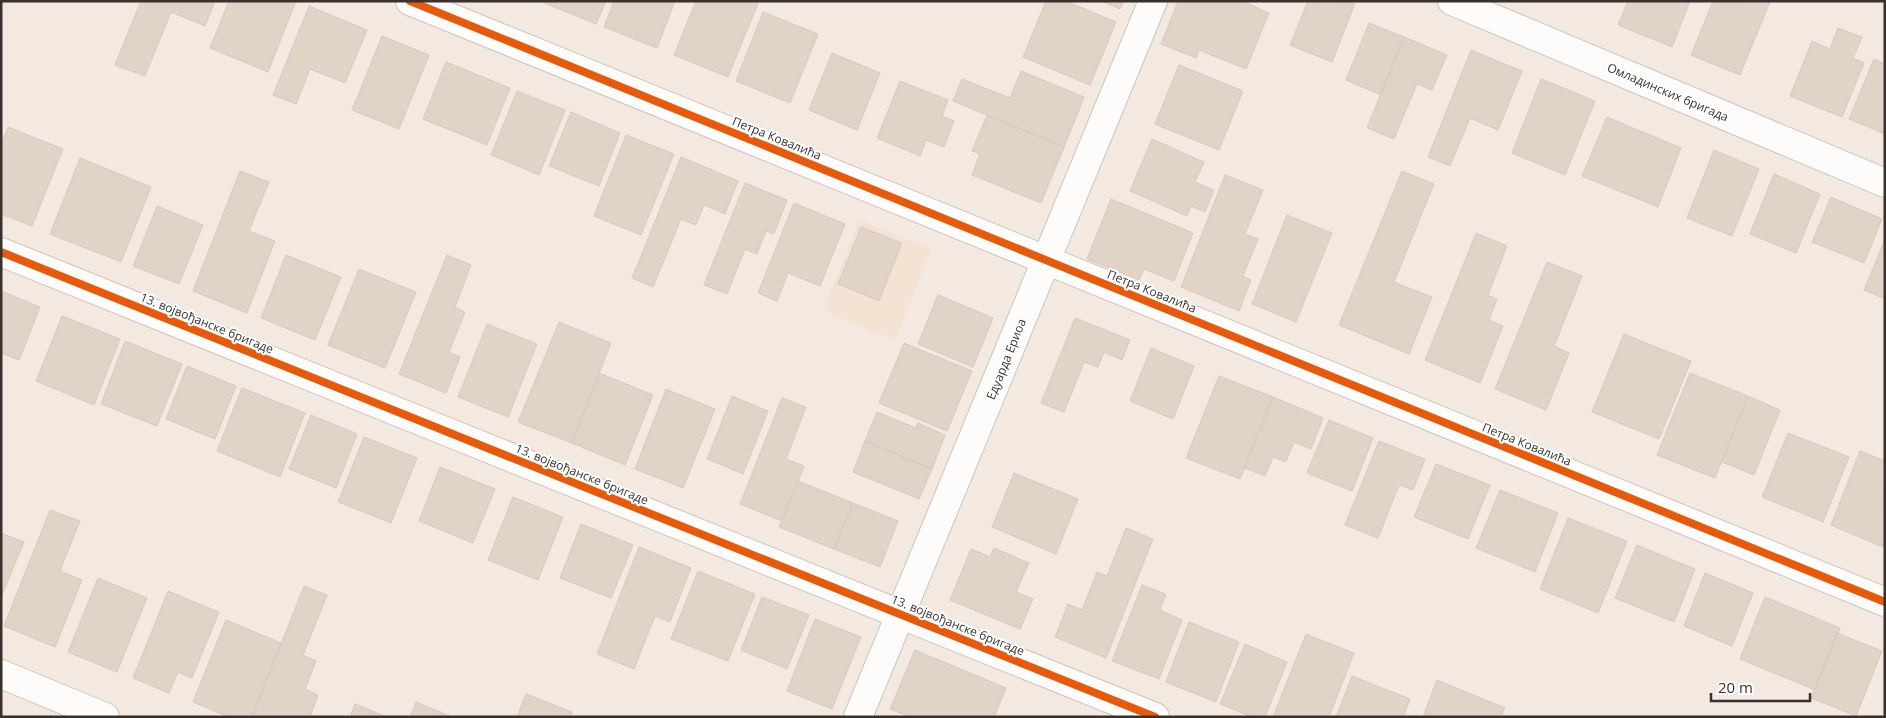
<svg xmlns="http://www.w3.org/2000/svg" width="1886" height="718" font-family="'Open Sans',sans-serif">
  <rect width="100%" height="100%" fill="#f3e9e0"/>
  <path fill="#f4e2d2" d="M860,220l71,29 -36,91 -72,-29z"/>
  <path fill="#e1d3c6" stroke="#d3cbc3" d="M141,1h74l-10,25 -34,-14 -26,64 -30,-11z
    M229,1h67l-28,71 -58,-24z
    M540,1h66l-10,23z
    M614,1h61l-18,47 -53,-21z
    M696,1h63l-31,76 -54,-22z
    M1046,1h20l50,21 -26,63 -67,-28z
    M1101,1h23l-4,8z
    M1178,1h64l27,12 -23,56 -47,-19 -3,8 -35,-14z
    M1308,1l47,2 -23,59 -42,-17z
    M1628,1h62l-18,46 -54,-22z
    M1713,1l57,1 -30,73 -49,-20z
    M309,6l58,24 -22,53 -35,-14 -14,35 -23,-9z
    M763,12l55,22 -28,69 -54,-22z
    M1369,23l35,14 -23,58 -35,-15z
    M1838,28l24,9 -9,21 11,5 -22,54 -52,-21 22,-55 18,8z
    M382,36l47,19 -30,74 -47,-19z
    M1404,37l43,18 -15,35 -15,-6 -23,55 -27,-11z
    M1471,50l51,21 -24,59 -28,-12 -20,48 -22,-9z
    M832,53l48,20 -23,57 -48,-20z
    M1874,59l11,5v70l-36,-15z
    M446,62l64,26 -23,57 -64,-26z
    M1179,65l64,26 -24,59 -64,-26z
    M1021,71l63,26 -20,50 -111,-46 9,-22 48,19z
    M1541,79l54,22 -30,74 -53,-22z
    M900,81l48,19 -6,16 12,5 -10,26 -18,-7 -6,16 -43,-18z
    M517,91l48,19 -26,65 -48,-20z
    M571,112l49,21 -21,53 -50,-20z
    M987,115l77,32 -23,56 -69,-28 8,-21 -8,-3z
    M1607,117l74,31 -23,59 -76,-31z
    M8,127l55,22 -31,77 -31,-12v-69z
    M626,135l48,19 -33,81 -47,-19z
    M1152,139l52,23 -9,20 19,8 -9,22 -14,-6 -4,10 -57,-25z
    M1714,150l45,19 -27,67 -45,-18z
    M681,157l57,24 -13,33 -21,-9 -8,20 -15,-6 -28,68 -21,-9z
    M80,158l71,29 -30,75 -71,-28z
    M240,171l29,11 -20,49 26,10 -28,72 -54,-22z
    M1402,171l32,13 -40,98 38,15 -23,57 -70,-29z
    M1774,174l46,20 -24,59 -46,-19z
    M1225,175l38,15 -18,44 13,5 -15,37 8,4 -12,31 -58,-24z
    M745,183l42,17 -13,34 -8,-3 -9,23 -12,-5 -18,45 -23,-9z
    M1831,197l51,22 -18,44 -52,-21z
    M1111,199l82,34 -19,48 -30,-12 -5,11 -52,-21z
    M794,203l51,21 -25,62 -32,-13 -11,28 -19,-8z
    M157,206l46,19 -24,59 -46,-18z
    M1287,215l45,18 -36,89 -44,-18z
    M861,227l41,16 -23,58 -41,-17z
    M1476,233l31,13 -19,49 9,4 -8,21 14,6 -23,57 -55,-23z
    M1885,239v60l-21,-9z
    M286,255l55,22 -26,63 -54,-22z
    M447,255l24,10 -16,42 10,5 -16,40 11,5 -14,36 -47,-19z
    M1547,262l35,14 -28,70 15,7 -23,57 -51,-21z
    M359,269l57,23 -31,76 -57,-23z
    M1,291l39,16 -21,53 -18,-7z
    M938,295l55,23 -20,49 -55,-23z
    M62,316l58,23 -26,66 -58,-24z
    M1075,318l55,22 -8,20 -18,-8 -6,15 -14,-5 -20,50 -23,-9z
    M559,322l52,21 -39,100 -54,-21z
    M487,324l50,20 -29,73 -50,-20z
    M1624,334l67,27 -32,78 -67,-27z
    M125,341l57,23 -25,62 -56,-22z
    M904,343l68,28 -25,60 -68,-28z
    M1151,348l43,18 -21,53 -43,-18z
    M187,366l49,20 -21,53 -49,-20z
    M599,373l54,22 -28,70 -53,-22z
    M1690,373l58,23 -33,82 -58,-23z
    M1219,376l54,21 -33,82 -54,-21z
    M242,388l63,25 -25,64 -63,-26z
    M666,389l49,20 -32,79 -48,-19z
    M732,396l36,15 -25,63 -36,-15z
    M1748,396l32,14 -26,65 -32,-13z
    M1273,397l50,21 -12,31 -17,-7 -8,20 -13,-5 -8,19 -21,-8z
    M782,398l24,9 -20,52 18,7 -22,55 -42,-17z
    M877,412l39,16 2,-5 27,12 -13,34 -67,-28z
    M311,415l46,19 -21,54 -47,-19z
    M1329,420l44,18 -21,53 -45,-18z
    M1788,433l61,24 -26,65 -61,-25z
    M364,437l53,21 -26,65 -53,-21z
    M865,441l67,28 -13,30 -66,-27z
    M1379,441l46,18 -12,31 -14,-5 -21,53 -33,-13z
    M1860,451l25,10 -2,86 -52,-22z
    M1436,464l54,21 -22,54 -54,-22z
    M440,467l55,22 -22,54 -54,-22z
    M1014,473l64,26 -22,55 -64,-27z
    M798,481l55,22 -19,46 -55,-22z
    M1500,490l58,23 -23,59 -59,-24z
    M513,497l50,20 -25,63 -50,-20z
    M853,503l45,18 -18,46 -46,-18z
    M50,510l30,11 -20,50 22,9 -27,67 -51,-21z
    M1568,518l59,23 -29,72 -58,-24z
    M581,524l52,21 -22,53 -51,-20z
    M1126,528l27,11 -47,119 -51,-21 13,-33 14,6 15,-38 10,4z
    M1,533l23,9 -23,55z
    M1637,545l58,24 -21,53 -59,-24z
    M639,547l52,21 -21,54 -15,-6 -21,53 -37,-15z
    M994,548l35,15 -13,29 17,7 -13,30 -70,-29 21,-51 19,8z
    M698,571l57,23 -27,67 -57,-22z
    M1705,573l48,20 -21,53 -48,-20z
    M98,578l49,20 -30,74 -49,-20z
    M1142,585l24,9 -6,16 22,10 -23,59 -47,-18z
    M304,586l23,9 -24,60 13,6 -11,28 13,6 -8,22h-58z
    M168,591l51,21 -27,66 -14,-6 -9,21 -36,-15z
    M762,597l47,18 -22,54 -46,-19z
    M1765,597l75,31 -25,62 -75,-31z
    M815,619l46,18 -29,72 -45,-18z
    M226,620l55,23 -29,74h-23l-36,-15z
    M1189,622l50,20 -23,60 -50,-20z
    M1837,633l45,18 -26,65 -45,-18z
    M1306,634l48,19 -25,64h-56z
    M1245,644l42,18 -22,55h-13l-32,-13z
    M915,650l91,38 -12,29h-84l-20,-8z
    M1352,676l58,23 -7,18h-67z
    M1437,680l68,28 -4,9h-78z
    M526,694l46,18 -2,5h-53z
    M416,702l36,15h-42z
    M355,704l32,13h-37z"/>
  <g fill="none" stroke-linecap="round" stroke-linejoin="round">
    <defs>
      <path id="street" d="M410,1l1475,601
        M1452,1l433,182
        M1,252l1154,465
        M1,674l104,43
        M858,717l295,-716"/>
    </defs>
    <use href="#street" stroke="#cdc5be" stroke-width="30"/>
    <use href="#street" stroke="#fdfcfa" stroke-width="28"/>
    <defs>
      <path id="cycleway" d="M410,1l1475,601
        M1,252l1154,465"/>
    </defs>
    <use href="#cycleway" stroke="#fff" stroke-width="11"/>
    <use href="#cycleway" stroke="#e8590c" stroke-width="8"/>
  </g>
  <g text-anchor="middle" dominant-baseline="central" stroke-width="4" stroke-linejoin="round" paint-order="stroke">
    <g font-size="12" fill="#39322c" stroke="#fff">
      <text transform="translate(1668 92) rotate(23)">Омладинских бригада</text>
      <text transform="translate(777 138) rotate(22)">Петра Ковалића</text>
      <text transform="translate(1152 291) rotate(22)">Петра Ковалића</text>
      <text transform="translate(207 323) rotate(22)">13. војвођанске бригаде</text>
      <text transform="translate(1006 359) rotate(-68)">Едуарда Ериоа</text>
      <text transform="translate(1527 444) rotate(22)">Петра Ковалића</text>
      <text transform="translate(582 474) rotate(22)">13. војвођанске бригаде</text>
      <text transform="translate(958 625) rotate(22)">13. војвођанске бригаде</text>
    </g>
  </g>
  <rect width="1886" height="718" fill="none" stroke="#39322c" stroke-width="5"/>
  <path d="M1711 693v8h99v-8" fill="none" stroke="#39322c" stroke-width="2.5"/>
  <text x="1718" y="693" font-size="15" fill="#39322c" stroke="#ffffff" stroke-width="4" paint-order="stroke">20 m</text>
</svg>
